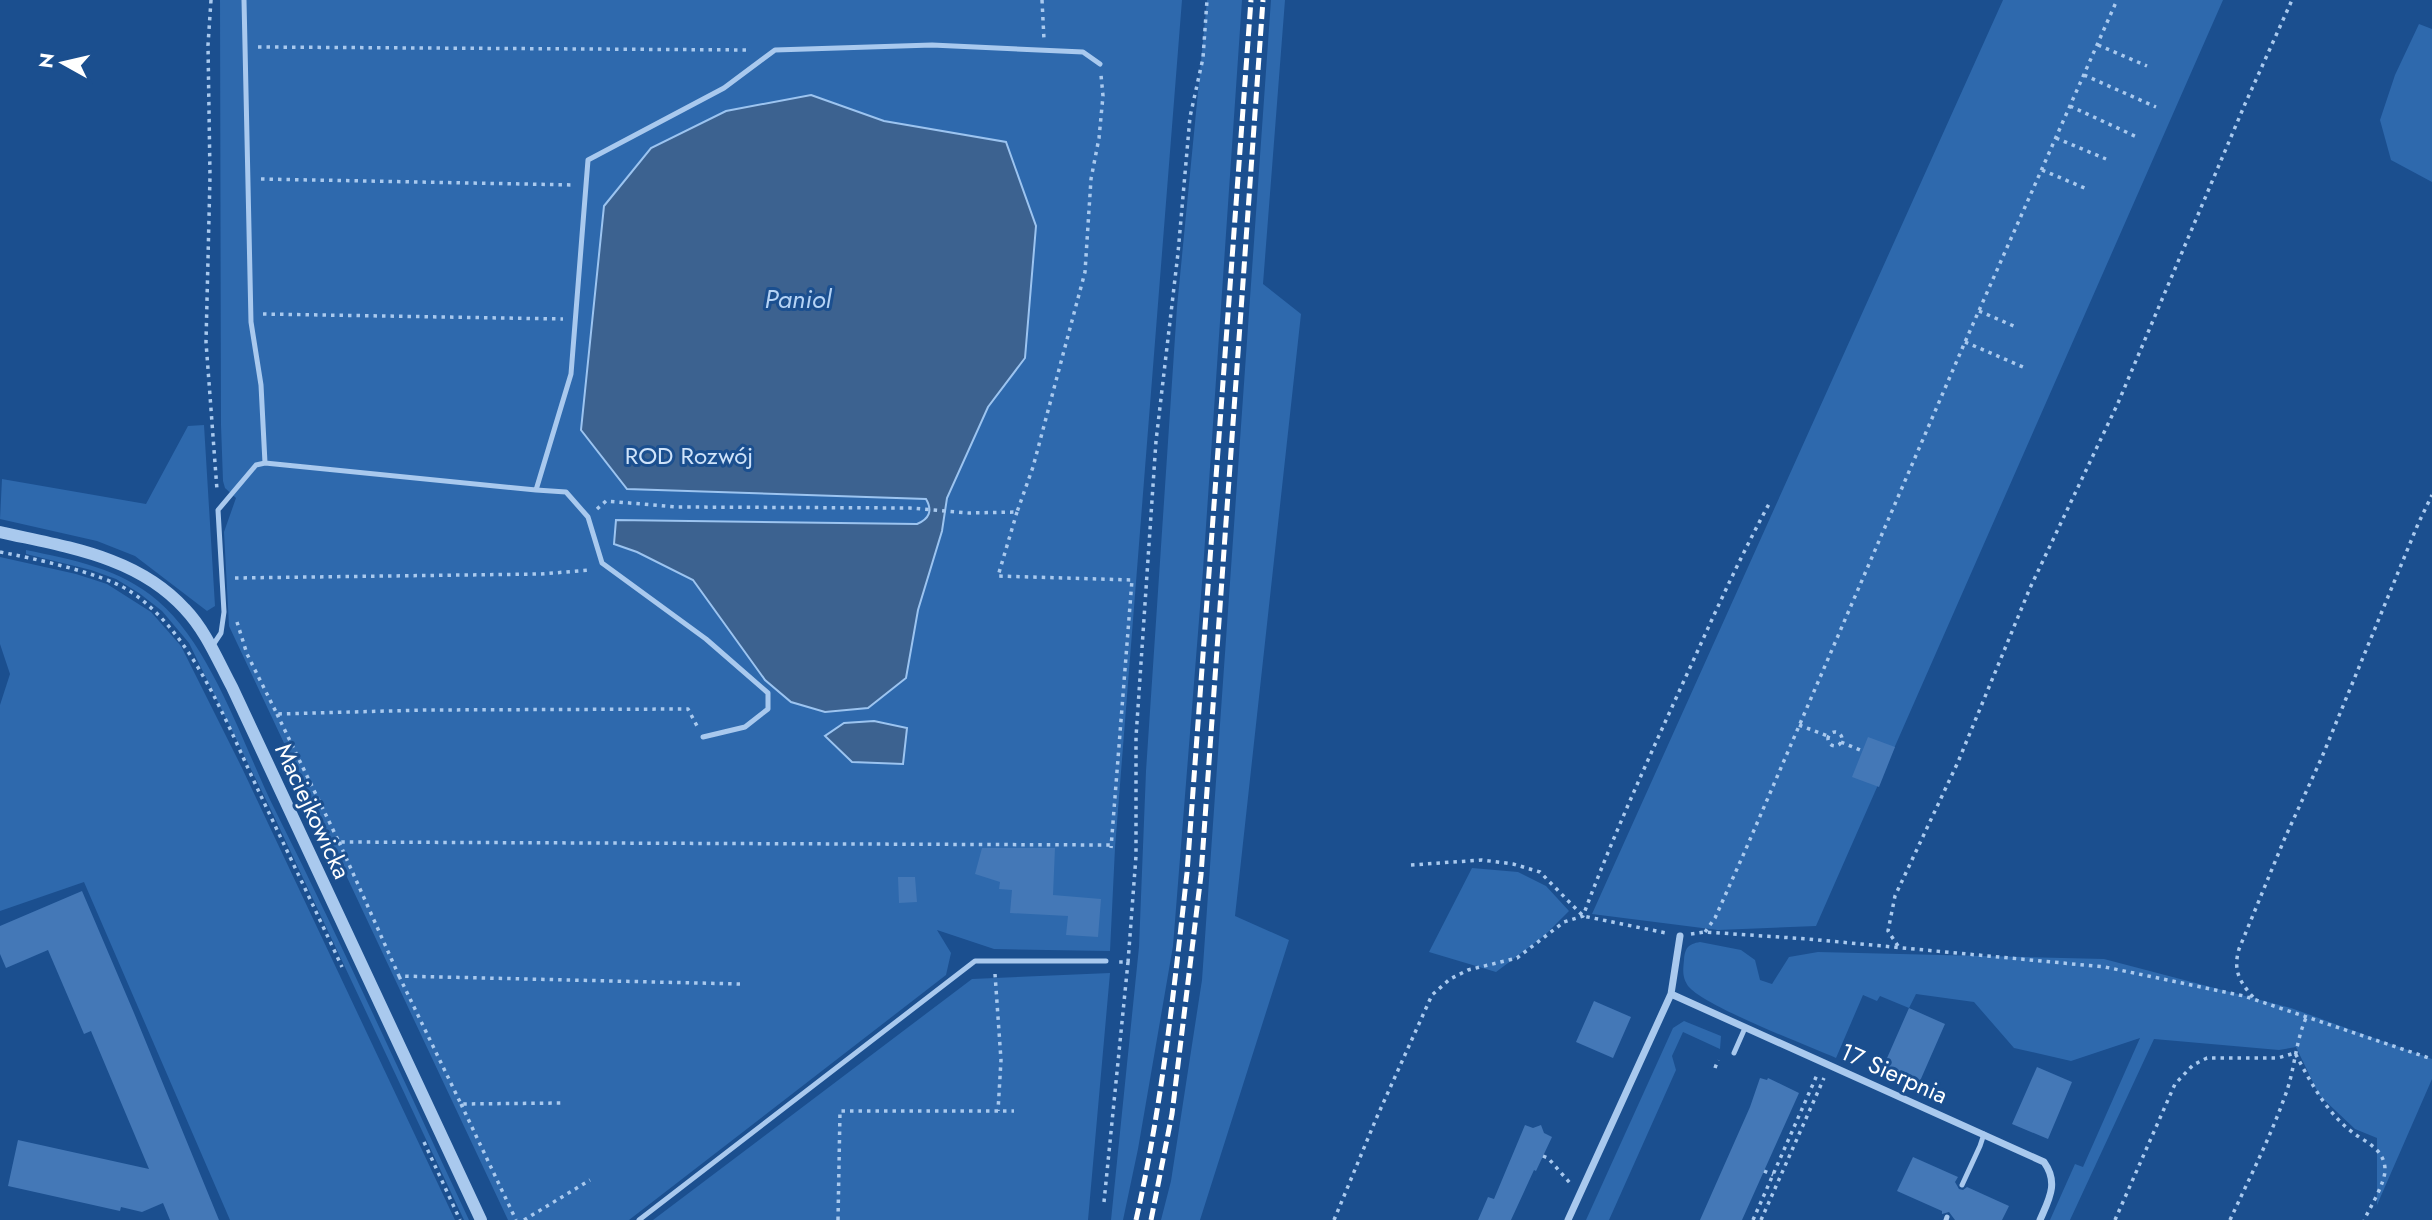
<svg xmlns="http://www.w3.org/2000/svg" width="2432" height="1220" font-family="Jost,sans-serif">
  <rect width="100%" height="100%" fill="#1b4f8f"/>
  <path fill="#2e69ad" d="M220,0h962l-67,848 -5,103 -116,-2 -57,-19 14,23 -5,22 -317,245h-121l-279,-594 -5,-94 12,-34 -11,-10 -2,-7 -2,-56z
    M1207,0h35l-39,570 -30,376 -35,203 -15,71h-12l28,-273 7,-176 31,-464z
    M1271,0h14l-22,284 38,30 -66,602 54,24 -89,280h-39l10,-39 31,-201z
    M2003,0h220l-407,926 -98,4 -126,-16z
    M2419,24l13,5v153l-41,-22 -11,-40 15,-45z
    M204,425l11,181 -8,5 -72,-55 -38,-15 -97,-22 2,-40 144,25 42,-78z
    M26,550c47,10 94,18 132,51 55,47 86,147 118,211 67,134 129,272 193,408h-5l-192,-408 -83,-169 -27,-32 -23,-18 -23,-14 -25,-9 -65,-16z
    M0,557l76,17 31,10 44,28 30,34 61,122 213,452h-225l-146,-338 -84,29v-206l10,-31 -10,-30z
    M1472,868l46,4 28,14 23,25 -25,25 -48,36 -67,-20z
    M1700,942l41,8 14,10 5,20 12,4 17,-27 29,-5 286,7 187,49 141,51v20l-55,126v-67l-22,-9 -36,-34 -23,-48 -17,3 -125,-11 -84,181h-20l25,-56 8,3 57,-129 -69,23 -57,-13 -40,-46 -58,-8 -7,14 -29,-12 -3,5 -14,-6 -27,63c-30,-13 -132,-52 -148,-72 -6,-9 -5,-16 -4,-26 1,-12 4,-16 16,-18z
    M1110,973l-22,247h-435l319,-241z
    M1684,1021l37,15 -1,13 -37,-17 -11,24 4,14 -67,150h-23l87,-192z"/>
  <path fill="#3c6290" stroke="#9cc4f0" stroke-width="2" d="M811,95l73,26 122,21 30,84 -11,132 -37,49 -41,91 -5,33 -24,79 -12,68 -38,30 -43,4 -34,-10 -26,-22 -72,-100 -56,-28 -23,-8 2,-24 301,4c12,-5 16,-13 9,-25l-299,-10 -46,-59 23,-224 47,-58 75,-37z
    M874,721l33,7 -4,36 -51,-2 -27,-26 19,-13z"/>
  <path fill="#4478b7" d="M1868,737l27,10 -16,40 -27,-10z
    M982,848h73l-2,47 48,4 -3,38 -32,-2 2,-19 -58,-3 2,-23 -13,-1 1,-7 -25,-8z
    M898,877h17l2,25 -18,1z
    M82,891l52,122 85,207h-49l-7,-17 -21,9 -21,-5 -1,4 -112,-25 10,-46 131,29 -58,-138 -7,3 -36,-84 -42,18 -6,-14v-28z
    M1594,1001l37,16 -18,41 -37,-16z
    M1909,1008l36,16 -25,57 -36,-16z
    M2037,1067l35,15 -24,57 -36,-15z
    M1760,1078l7,2 1,-2 31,15 -57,127h-42l50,-113z
    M1525,1125l8,3 8,-3 3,8 8,4 -16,34 -2,-1 -23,50h-33l10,-23 6,2z
    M1913,1157l45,20 -3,5 4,7 4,1 4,-3 42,19 -7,14h-47l-6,-8 -7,2v-3l-45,-20z"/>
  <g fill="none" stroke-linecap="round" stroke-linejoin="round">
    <path stroke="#a9c9ee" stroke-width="3.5" stroke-dasharray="3.5 5" stroke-linecap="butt" d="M211,0l-3,45 2,131 -4,166 11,148
      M1042,0l2,40
      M2098,45l49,21
      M258,47l493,3
      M2084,75l72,32
      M2070,106l69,32
      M2056,138l50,21
      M2042,170l45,19
      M261,179l314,6
      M1979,311l37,16
      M263,314l300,5
      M1965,342l58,25
      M597,509l9,-8 71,6 233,1 59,5 48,-1 16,-45 52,-195 6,-93 8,-41 4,-42 -2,-21
      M1017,512l-19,64 134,4 -21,268
      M0,552c32,6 101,21 128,38 66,42 99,135 132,204 27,57 55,115 82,173
      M235,578l306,-4 50,-4
      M237,622l10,32 30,60 148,-4 263,-1 9,17
      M277,714l62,128 772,3
      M1799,725l29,11
      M1828 739a7 7 0 1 1 14 0a7 7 0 1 1-14 0Z
      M1841,742l19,8
      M339,842l60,134 341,8
      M1411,865l71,-5 31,4 27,8 43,44 83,17
      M1705,932l10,-14 30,-67 220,-509 152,-342
      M1691,934l14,-2 103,7 297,28 139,29 188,63
      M1898,946l-10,-15 7,-35 63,-134 72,-174 88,-185 127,-299 47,-104
      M1128,962l8,-106v-119l20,-296 22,-188 12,-136 13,-59 4,-58
      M995,974l6,86 -3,51
      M399,976l62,128 103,-1
      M2253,997c-14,-16 -20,-27 -14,-48l45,-109 38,-83 96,-233 14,-29
      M1715,1068l3,-8
      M461,1104l55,116
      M424,1142l36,78
      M1543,1156l5,2 22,25
      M1764,1171l9,4
      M1104,1202l24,-240h-9
      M524,1220l66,-40
      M838,1220l2,-109h174
      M1334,1220l42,-101 56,-124 18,-16 18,-9 49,-12 47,-36 19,-6c31,-83 68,-163 105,-244 26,-57 51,-113 81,-168
      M1753,1220l64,-145
      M1761,1220l63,-142
      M2115,1220l60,-136 18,-19 14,-7h71l17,-5c15,28 31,59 57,79 13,10 33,17 33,38 0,13 -15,38 -21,50
      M2230,1220c19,-41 40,-82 55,-124 10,-26 10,-53 21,-78"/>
    <path stroke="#a9c9ee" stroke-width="5" d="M244,0l7,322 10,63 4,78
      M536,490l30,2 22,25 14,46 104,76 62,54v16l-23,18 -42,10
      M213,645l8,-12 3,-21 -6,-102 38,-45 9,-2 271,27 35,-116 17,-214 136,-72 51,-38 157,-5 151,7 17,12
      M1734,1053l11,-25
      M1962,1185l18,-39 4,-12
      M639,1220l336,-259h131
      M1946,1220l1,-3"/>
    <path stroke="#a9c9ee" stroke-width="7" d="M1671,994l373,168c15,21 5,37 -4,58
      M1568,1220l103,-226 9,-58"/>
    <path stroke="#a9c9ee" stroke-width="12" d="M0,532c66,15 137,24 185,77 21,22 33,52 47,78l249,533"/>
    <path stroke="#fff" stroke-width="5" stroke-dasharray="12 5" stroke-linecap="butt" d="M1136,1220c26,-114 38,-231 51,-347l64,-873
      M1151,1220l21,-106 29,-239 62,-875"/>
  </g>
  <g text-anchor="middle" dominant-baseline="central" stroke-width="6" stroke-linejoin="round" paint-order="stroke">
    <g font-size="24" fill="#cfe3fa" stroke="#1b4f8f">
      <text x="689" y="455">ROD Rozwój</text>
    </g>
    <g font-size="24" fill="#fff" stroke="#1b4f8f">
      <text transform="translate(313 811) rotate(65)">Maciejkowicka</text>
      <text transform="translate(1894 1073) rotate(24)">17 Sierpnia</text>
    </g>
    <g font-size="26" font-style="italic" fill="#b5d3f5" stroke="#1b4f8f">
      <text x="798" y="299">Paniol</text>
    </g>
  </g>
  <g transform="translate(63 63) rotate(278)" stroke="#1b4f8f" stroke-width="5" paint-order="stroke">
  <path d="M0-5L12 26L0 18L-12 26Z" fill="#ffffff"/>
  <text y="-10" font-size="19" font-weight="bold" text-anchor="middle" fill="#ffffff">N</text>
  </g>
</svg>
